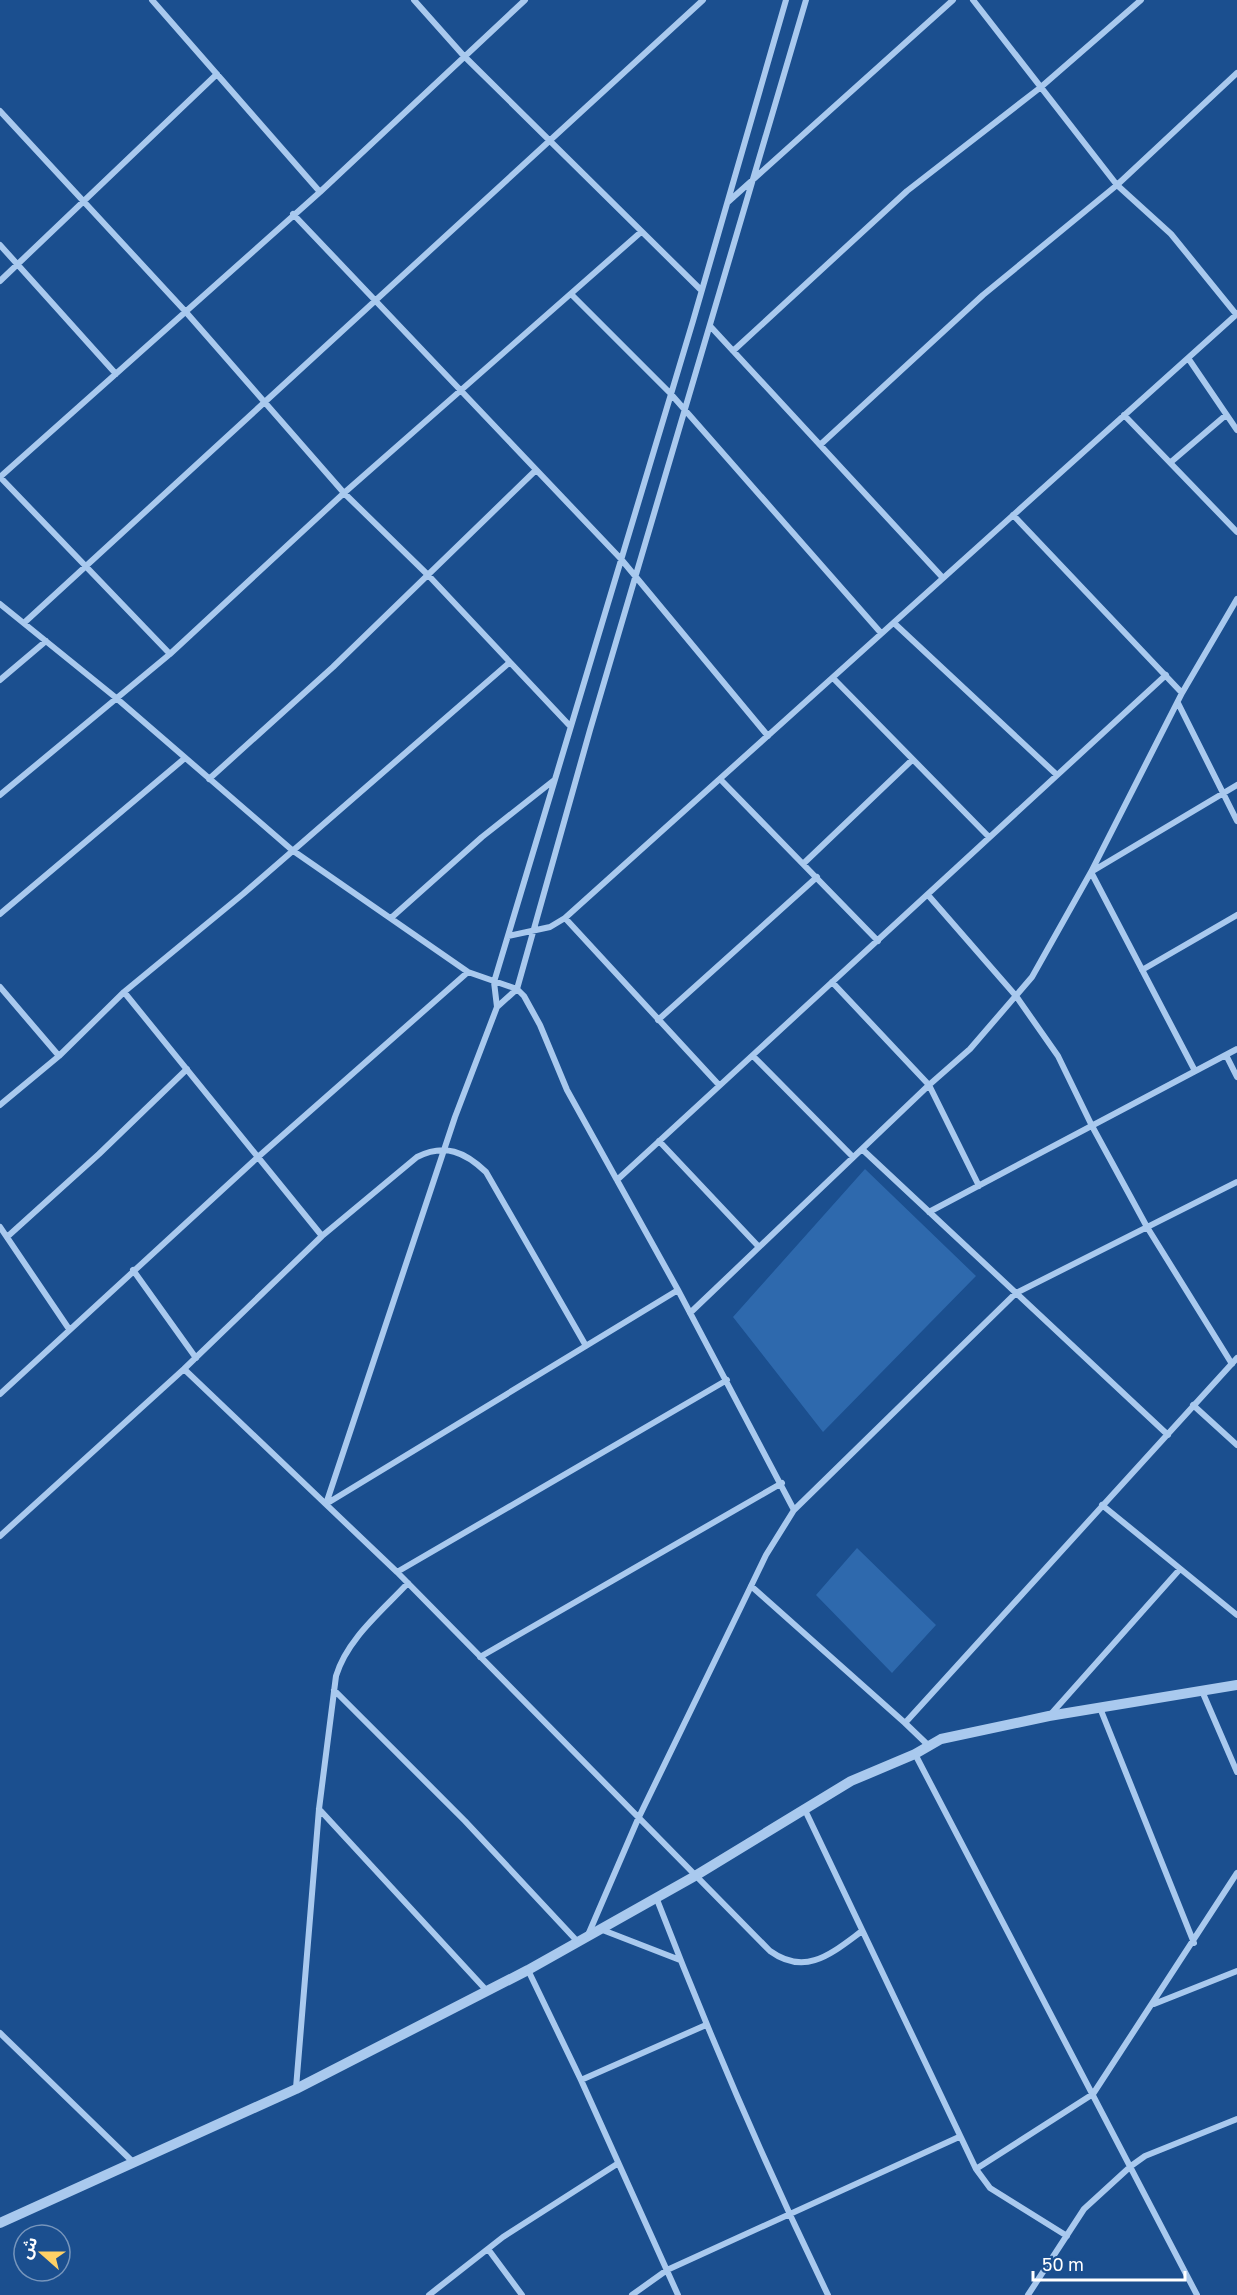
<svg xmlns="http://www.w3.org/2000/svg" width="1237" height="2295" font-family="'Golos Text','Noto Sans Arabic',sans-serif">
  <rect width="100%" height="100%" fill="#1b4f8f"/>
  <path fill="#2e69ad" d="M865,1169l111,107 -153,156 -90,-115z
    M857,1548l79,77 -44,48 -76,-78z"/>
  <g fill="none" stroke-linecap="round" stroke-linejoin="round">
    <path stroke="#a9c9ee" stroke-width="6" d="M152,0l168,192
      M414,0l49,55 238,235
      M973,0l144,185 54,49 65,80
      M0,111l185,200 159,182 85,83 141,150
      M728,202l225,-202
      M293,214l328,345 147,177
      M0,245l116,129
      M0,281l217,-207
      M571,294l99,99 211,240
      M711,327l232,251
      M733,351l174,-160 134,-104 100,-87
      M1188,358l49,72
      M1124,415l113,117
      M820,445l163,-150 134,-110 120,-112
      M1171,462l55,-47
      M0,477l320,-285 205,-192
      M0,477l170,177
      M1013,515l169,178
      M0,604l115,93 177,153 176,122 49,17 7,7 16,29 27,65 111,200 116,220
      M25,622l678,-622
      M894,623l163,152
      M833,678l156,159
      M0,680l46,-39
      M1178,703l59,118
      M209,779l124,-112 203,-197
      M721,780l157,161
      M0,795l170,-141 174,-161 297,-261
      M803,864l109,-104
      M928,895l88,101 42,60 34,70 55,101 85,137
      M0,914l185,-156
      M391,918l91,-81 71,-56
      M565,918l154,167
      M508,936l42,-9 15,-9 672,-604
      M1142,970l95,-55
      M832,982l97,103 50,101
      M0,987l59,69
      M124,992l198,244
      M497,1007l-3,-25 199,-661 93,-321
      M658,1020l159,-143
      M1226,1055l11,22
      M753,1056l100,101
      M1195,1071l-104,-199 146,-87
      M0,1105l59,-49 65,-64 119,-98 266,-231
      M659,1141l100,106
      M863,1150l305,285
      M617,1180l549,-505
      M929,1212l308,-163
      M0,1227l69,102
      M7,1237l92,-83 88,-85
      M133,1270l63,88
      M690,1313l239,-228 41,-36 62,-72 59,-105 91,-179 55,-94
      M184,1369l213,203 373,379c36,26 62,2 92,-20
      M0,1394l258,-237 210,-185
      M1193,1405l44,40
      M326,1504l129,-387 42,-110 20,-18 73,-259 216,-730
      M326,1504l352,-214
      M1102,1505l135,110
      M0,1536l184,-167 138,-133 95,-79c28,-14 48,-5 69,15l100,174
      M397,1572l330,-192
      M751,1586l154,137
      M480,1657l302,-174
      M334,1690l131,131 112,120
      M1202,1691l35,81
      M1100,1708l94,235
      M1051,1714l129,-145
      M929,1746l-24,-23 332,-365
      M915,1754l282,541
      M804,1808l172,361 14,19 77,48
      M319,1809l168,182
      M656,1897c52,135 109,268 172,398
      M600,1929l80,31
      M588,1935l50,-116 100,-206 28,-58 28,-45 222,-217 221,-111
      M528,1970l53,110 97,215
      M1154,2004l83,-33
      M0,2033l134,130
      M581,2080l125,-55
      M296,2088l23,-279 17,-133c11,-37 46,-65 72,-93
      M976,2169l117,-75 144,-221
      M488,2249l34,46
      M429,2295l74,-58 114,-73
      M632,2295l35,-25 292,-133
      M1028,2295l56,-86 47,-43 14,-10 92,-37"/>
    <path stroke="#a9c9ee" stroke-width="10" d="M0,2223l296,-134 232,-119 167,-94 156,-95 64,-27 26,-15 108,-23 188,-31"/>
  </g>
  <g transform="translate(42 2253) rotate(291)"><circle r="28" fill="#1b4f8f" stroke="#7695bc" stroke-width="1.5"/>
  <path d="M0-4.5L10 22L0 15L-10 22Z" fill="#ffd166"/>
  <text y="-9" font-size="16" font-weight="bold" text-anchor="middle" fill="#ffffff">ش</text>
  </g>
  <path d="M1033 2271v9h152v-9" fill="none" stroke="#ffffff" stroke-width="3"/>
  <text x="1042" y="2271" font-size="18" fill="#ffffff" stroke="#1b4f8f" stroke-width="4.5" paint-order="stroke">50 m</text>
</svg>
